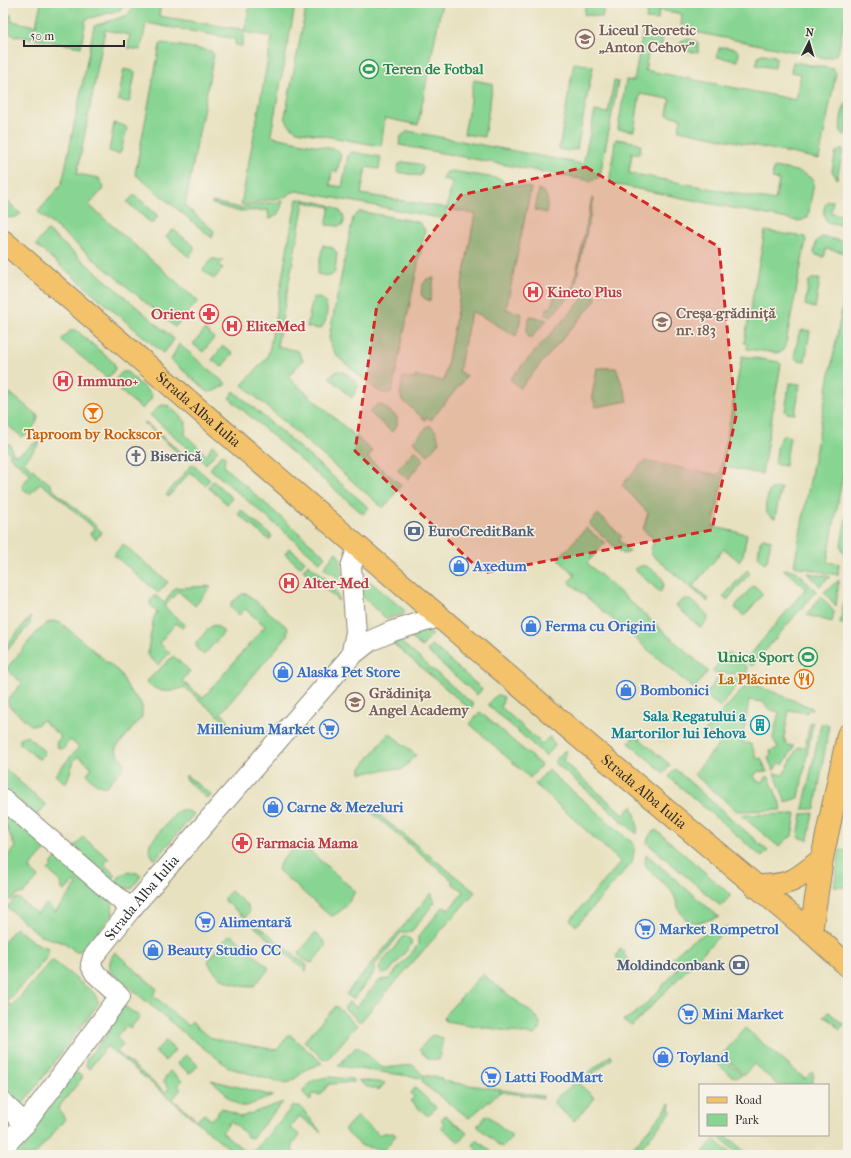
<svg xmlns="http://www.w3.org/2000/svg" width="851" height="1158" font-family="'IM FELL French Canon',serif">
  <rect width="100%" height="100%" fill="#f7f3e8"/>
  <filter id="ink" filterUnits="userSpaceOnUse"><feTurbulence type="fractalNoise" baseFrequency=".025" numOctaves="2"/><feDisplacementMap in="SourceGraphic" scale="8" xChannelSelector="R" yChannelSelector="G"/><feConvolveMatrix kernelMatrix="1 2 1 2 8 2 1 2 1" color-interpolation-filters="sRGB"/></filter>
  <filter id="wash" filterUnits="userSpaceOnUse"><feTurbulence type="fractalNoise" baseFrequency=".012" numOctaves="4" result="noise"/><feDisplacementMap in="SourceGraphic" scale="16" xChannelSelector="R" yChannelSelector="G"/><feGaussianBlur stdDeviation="0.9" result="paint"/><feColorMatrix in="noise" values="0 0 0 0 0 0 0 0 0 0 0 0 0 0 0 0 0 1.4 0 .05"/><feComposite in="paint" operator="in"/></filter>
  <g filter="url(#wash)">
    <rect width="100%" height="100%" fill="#e8e1c0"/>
    <path fill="#88d593" stroke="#5a805f" d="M41,3h85l-6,7 -34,9 -5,28 -69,-12c-6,-7 -9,-13 -9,-22l9,2 -1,6 25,5z
      M135,3h26l-2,13 86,14 5,-27h43l2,3 -24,128 3,3 64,13 3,4 -4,18 -5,-1 -2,14 12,2 6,-31 2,-3 3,-1 28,5 -2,12 -13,-2 -5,27 86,14 5,-27 -10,-2 5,-7 5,-1 49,8 3,4 27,5 -25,121 16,5 -6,22 -38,-22 -7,-2 -12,59 8,5 -36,44 -4,-3 -2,3 -23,-20 -2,-6 3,-17 12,2v-3l29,5 31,-167 -28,-5 -2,10 -148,-28 -7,2 -5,4 -44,8 31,-168 -28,-5 -2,14 -7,-1v-6l-89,-16 -5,27 -13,-2 2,-13 -25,-5 -28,144 22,4 5,10 -15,17 109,96 -23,26 -137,-115 23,-27 3,-10 30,-149 34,-11z
      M307,3h135l-24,122 -33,-7 -4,28 -84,-15c-7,-5 -10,-7 -12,-15z
      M586,3h19l-3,14 -18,-3z
      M649,3h199v1l-10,49 -7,4 -5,1 -137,-27 -8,-6 1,-11 -23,-4 -1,10 -12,-1z
      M643,32c9,1 21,2 19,14l-12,-2 -5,26 151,30 5,-26 -10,-2 2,-10 40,7 3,4 -17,86 -140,-29 2,-12 -14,-3 3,-16 -30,-5 -6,37 -16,-2 8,-49 8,1z
      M687,39l8,2 3,2v10l-18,-4v-6l2,-3z
      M162,43l49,8 3,3 -29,152 29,25 -2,7 -77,-64 25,-129z
      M724,47l12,2 3,3 -1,9 -21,-4 2,-9z
      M763,54l12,2 1,3 -1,9 -19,-3 3,-10z
      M574,63l19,3 -16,83 -9,2 -9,-2z
      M124,69l9,2 2,2 -5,28 -2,1 -10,-2z
      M474,80l19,4 -9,53 -20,-3z
      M614,81l4,1 -18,94 -8,5 -193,-36 2,-9 7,-5 175,33 12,-53 13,2z
      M848,101v19l-3,15 -3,-1c-4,-8 0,-26 6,-33z
      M114,123l11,3 2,2 -6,24 -2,2 -10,-3z
      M616,139l23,4 2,3 -2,8 -7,-1 -3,20 146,28 4,-21 -7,-1 2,-12c14,3 32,3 40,15l-6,35 -5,3 -6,1 -184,-37 -3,-3v-4l5,-35z
      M843,149l-6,30 -5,-8 4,-19z
      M404,162l14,2 5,3 -2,9 -24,-4 2,-8z
      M539,189c11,6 9,13 7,24l-11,-3z
      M133,196h3l21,19v3l-5,6 -25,-22z
      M3,197l18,17c-5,3 -10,5 -16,3l1,-10 -3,-3z
      M592,198h2l-20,92 -2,3z
      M297,199c14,2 54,5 46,26l-5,1 -12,-1 4,-18 -26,-5 -27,144 21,5 5,9 -15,17 84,74 -4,7 33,27 -9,13 -9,10 -141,-123 24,-26 3,-7 20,-113z
      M283,201c-3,9 -4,16 -14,18l-1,-9 -31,1 -25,-7v-2l29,6 5,-2z
      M828,201h5l-2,12 17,3v10l-21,-4c-4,-7 -5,-15 1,-21z
      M359,212h4l56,10 6,8 -33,161c-5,4 -8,3 -14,0l-38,-32c-7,-7 -9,-13 -11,-22l24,-119z
      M47,230l127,109 -5,8 -6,6 -127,-108z
      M174,230l20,16v3l-5,8 -23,-20 5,-6z
      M765,231l40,6 1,4 -21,106 -4,5 -5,1 -29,-4v-5l-3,-1z
      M822,237l26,5v11l-22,-4 -2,8 -8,-2 -2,-2 2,-12z
      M323,245l10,3 4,5 -2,19 -4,4h-4l-10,-2z
      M212,259l12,1 -5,5 4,3 -9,11 -11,-9z
      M848,277v170l-21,115 12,2 -1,11 -44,-9z
      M434,278l-4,23 -6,-3 -3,-4 1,-8 5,-7z
      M812,279h8l-5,29 -10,-3 4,-24z
      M555,294l6,1h9l-19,21 -6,-1 2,-7h4z
      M587,294l9,3 -1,4 -75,87 -10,-9z
      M313,297l9,2 4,4c2,8 1,21 -6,26l-13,-2z
      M530,316l17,4 -17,19 -4,-7z
      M71,330h5l38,33 1,6 -5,7 -4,1 -45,-37z
      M205,330l9,8 -11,14 -10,-8z
      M804,330l6,1 -5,30 -8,-1 -3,-3 5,-23 2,-3z
      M179,344l47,40c-6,4 -11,8 -18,8l-37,-32z
      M223,346l10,7 -11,14 -10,-7z
      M742,356l37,6 2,2 -19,110 -37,-7 -12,60 34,7 -4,21 -4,6 -15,-12 -31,37 15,12v4l-57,-48v-5l4,-9 -12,-10 5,-17 -26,-28 22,-24 73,14 3,-2z
      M597,368h19l12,33 -32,6 -4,-11z
      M338,371c7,0 17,9 20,15l-6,12 -23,-21z
      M123,372h4l25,23 -1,4 -9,10 -30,-25 9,-11z
      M790,383l10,1 -5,30 -8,-1 -2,-2 4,-25z
      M234,391l135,117 -6,6 -134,-116z
      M10,393l28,23c0,8 -10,18 -16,21l-19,-16v-22l4,-5z
      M378,404l4,1 15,12v8l-5,7 -23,-20z
      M162,405l7,1 17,16 -1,12 22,22 5,-11 6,5 -12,14 -56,-49 7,-7z
      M145,422l40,34 -1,2 -40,-35z
      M429,425l7,6 3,11 -11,13 -15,-13z
      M784,435l6,2 -5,29 -7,-1 -3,-2c2,-9 1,-23 9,-28z
      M3,440l2,5 5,-1 3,9 3,2c10,-3 14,-12 25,-13l-17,20 28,24 -1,2 41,34 10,10 -6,7 -6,-5 4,-6 -38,-33 -16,-12 -10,11 -8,-6v-2l9,-12 -21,-17v-4l-7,-6z
      M415,450l9,9 -16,20 -11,-9z
      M222,454l3,2 -1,11 101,89 -5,6 -110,-93z
      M192,464l18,16 -5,5 -15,-13 -22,25 -2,-2z
      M213,481l19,17 -5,6 -19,-17z
      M781,488l-6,30c-15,-4 -8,-16 -6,-27l2,-2z
      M848,505v39l-2,10 -4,-4 -1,-5z
      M241,510l31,26 -3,4 -31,-26z
      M598,514l24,23 -3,3 11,12 -7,2 -34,-30z
      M586,528l19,15 -18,20 121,108 -14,18 -125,-107 6,-7 -17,-16z
      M763,538l8,2 -4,21 -3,2 -6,-7 2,-14z
      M123,544l45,38 -10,11 -44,-38z
      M289,548l16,13 -5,6 -15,-13z
      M336,552l4,6 3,23 -19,-13z
      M308,564c13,11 28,19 31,37l-36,-31z
      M641,566h5c10,6 24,13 14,26l-26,-23z
      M783,569l13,2 20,20 -64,75 -7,-5 61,-73z
      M747,570l3,3 -23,27 -4,-3z
      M359,572l45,38 1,2 -2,2 -16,5 -26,-23z
      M808,573l23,4 -5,3 -6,6z
      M848,576v47l-8,1z
      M839,580l-3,26 -12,-14z
      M211,586l-16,20 -17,-15 -14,16 21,18 -3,3 -6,-5 -17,20 11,10 -12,12 -11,-10 7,-38 3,-5 -7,-7v-4l5,-6 9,8 11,-15z
      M753,586l3,1 7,7 -19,22 -9,-8 1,-3z
      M242,594h5l41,34 -1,8 -66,77 6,5 2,7 -45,-38c-16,7 -25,6 -38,-5l27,-26 17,15 -8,10 21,17 62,-72 -20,-17 -6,6 -8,-7v-5z
      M821,596l13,16 -2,10 -25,-7z
      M686,599c8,2 18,11 22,18l-1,4 -6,7 -25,-22 7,-6z
      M30,617v7l-27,31v-6z
      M52,621l9,2 59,50 11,20 8,7 3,6v11l-26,31c0,8 8,10 8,18l-17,20c-9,2 -15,-6 -20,-12l5,-7 -14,-11 -4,5 -8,23 -11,-9 24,-28 -9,-7 -7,9 -5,-1 -2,-5 5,-6 -19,-17 -5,5h-6l-22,-19 -1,-3v-4l14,-16 -15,-13v-2c10,-11 33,-44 45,-47z
      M214,625l3,1 7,6 -20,23 -7,-6 -1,-6 13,-15z
      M426,628l6,6 -10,13 -18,-15z
      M395,637l79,68 -4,4 -81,-69z
      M432,645l50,44 -5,6 -50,-44z
      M729,652l19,16 -2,6 -31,-1 -3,-2z
      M717,679h25l-22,28 -15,-12z
      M749,682l63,26v2l-4,-1 -1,4 -18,-3 -5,28 3,7 7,1 -10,18 -5,-1 -4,5v1l-2,1 -5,-12 3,-3 -1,-4 8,-3 -5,-10 6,-26 -11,-3 -5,-7 -14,-2 -7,42 9,2 6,15 4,-1 6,14h-3l-6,-1 -4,5 3,5 6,1 3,-5h3l13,31 -1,2 -44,1 -43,-37 25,-30 -14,-13z
      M498,695l6,2 -3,10 41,37 7,-7 6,7 -1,3 -8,9 -58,-51 5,-7z
      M480,712l61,53 -11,13 -60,-54z
      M810,722l3,1 -14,74 -14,6 -1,-6 -10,-24 9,2 15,-28 7,1z
      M821,724l8,1 -14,84h-12z
      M389,733l27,22 -14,15 -8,-1 -33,4v-5z
      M635,735l35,30 -6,8 -35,-30z
      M24,736h3l17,15v3l-4,5 -3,-1 -17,-14v-5z
      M564,751h3l-4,10 61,54 8,-9c4,10 6,17 5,28l-83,-72z
      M3,767l43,38 -10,11 -33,-29z
      M675,769l93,82 -6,6 -93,-80z
      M548,770l87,75 -3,18 -56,63 -6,-6 51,-58 -86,-78z
      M186,775l25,20 -3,4 -22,-19z
      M3,807l46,39 -20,22 10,9 -15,16 -8,2 -5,6 -5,-5 -3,4v-38l12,-15 -12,-29z
      M369,807l106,85 -115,130 -16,-14 5,-6 7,5 24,-27 9,-1 29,-34v-8l25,-30 6,2 15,-17 -11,-8 -1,-4 -85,-71z
      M180,810h5l9,4 -38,45h-2l-5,-8 1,-8 26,-30z
      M813,813l-5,27 -10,-3 4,-23z
      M796,814l-4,22 -5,3 -8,8 -38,-32z
      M656,830l75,65 -10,11 -74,-63c1,-6 3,-10 9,-13z
      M83,837l26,22 -4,4v2l8,8 2,3 -4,4 -37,-32z
      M303,845l52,46c-4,10 -13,21 -23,25l-5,-3 -49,-43 2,-7 14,-16z
      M840,850l8,1v37l-14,-2z
      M646,854l73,63c-9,2 -21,8 -30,4 -11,-5 -11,-20 -17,-29 -6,-10 -25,-19 -27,-29 0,-3 1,-7 1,-9z
      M59,855l53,47 1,13 -24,26 -5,8 -8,3 -11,-9 -24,-7 -38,-32v-2l5,4 7,-7 3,-1 19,16 9,-10 9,8 22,-27 -4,-3 -8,9 -3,-1 -1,-8 -13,-12 5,-5 -2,-1z
      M129,871l8,2 4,3 -9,12 -8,2 -9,-7 5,-7z
      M231,891l17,15 1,6 -4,6 -22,-19z
      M431,893l4,9 -23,29 -11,2 -27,33v7l-21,26 -7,-5z
      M251,920l56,45 -1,6 -57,-49z
      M728,927l-96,99 -9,-6c17,-6 42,-37 55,-51h-3l-4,-4c1,-7 3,-9 8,-13 16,-16 28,-19 49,-25z
      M16,928c10,8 19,17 33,20l-2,9 -39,44 -5,-4v-54z
      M314,934h2l9,8 1,3 -14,18c-5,-1 -12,-5 -13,-10z
      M232,935l36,32v3l-15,17c-17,0 -38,-8 -45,-26l19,-24z
      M406,936l5,4v5l-22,27c-5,2 -7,1 -10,-2l1,-5 23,-28z
      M620,949l4,2v4l14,12 3,-1 2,-2 1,2 -7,7c-8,0 -18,-10 -21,-17z
      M115,952l42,37 -4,6 35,31 4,-4 4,5 17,12 64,11 12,-16 33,29 -15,6 -16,13 -9,1 -52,-15 -46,-35 -73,-61c-3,-8 -1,-13 4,-20z
      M52,960l42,33 5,10 -77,102 -19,-17v-89l9,7z
      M482,974l55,43c4,9 7,13 -4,18l-88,-14 -1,-5z
      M124,1006l16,11 -10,11 -3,-2 -11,11 7,7 -6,8 48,40 4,-4 -5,-6 1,-4 5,-7 12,10 -4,5 3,3 -8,10 24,21 7,-6 7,6 11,-12 19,9 42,-15 -31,36 -6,-1 1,-2 -16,-14 -9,11 24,20h7l40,-46h7l21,26 -22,-16 -9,12 10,7 -5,8 -3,-1 1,10 4,3h-60l-130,-109 -18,23 -3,-3v-6l25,-31 -2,-3z
      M336,1006l21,19 -30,35 -6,-3 -17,-16z
      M829,1012l15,13 -5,5 -4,-7 -11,-7z
      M745,1028l60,51 7,-7 2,3 -2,7 -2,3h-32l-24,-21 -10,11 -22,-20z
      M432,1035l11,3 -4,22 -10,-1 -10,-9z
      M165,1041l10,9 -10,11 -10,-9z
      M357,1046l26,22 30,-3 10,10 19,3v3l101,15v2l-43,-6 -31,26 -47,-35 1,-5 -85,-12z
      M186,1055l12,10 -5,6 -4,2 -12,-10z
      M611,1055l1,4 -33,25 16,14 -21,23 -19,-16 -1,-3 2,-4z
      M720,1056l22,19c-10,7 -19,-7 -26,-13z
      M77,1073l6,4 -25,31 7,11 -30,36h-26l29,-31 13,-25 20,-25z
      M330,1077l22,2 2,3 -25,2 -9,11 -7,-1 -3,7 -7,-9c4,-11 16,-14 27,-15z
      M211,1080l62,16 -26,10h-7l-15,-11 1,-2z
      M358,1080l27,3 -6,7 -14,-4z
      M415,1088l21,19 -8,9 -18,-15 4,-4 -3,-4z
      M669,1103l1,1 1,8 -36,43h-8l39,-46z
      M445,1115l22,18 -8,9 -18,-15 3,-4 -3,-3z
      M487,1115l24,20v3l-8,9 -3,-1 -22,-19v-2z
      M357,1116l23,19 2,-2h6l2,1 1,-2 5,3 -12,15 -22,-4 -18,-16z
      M717,1135h8l17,14 4,6h-7z
      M714,1139l17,15 2,1h-32z
      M477,1140l18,15h-20l-2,-2 4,-4 -4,-4z"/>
  </g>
  <g filter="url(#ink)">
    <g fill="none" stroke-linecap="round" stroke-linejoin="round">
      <defs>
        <g id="minor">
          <path d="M351,656l5,-24 -5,-65 7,-20"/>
          <path d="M3,799l128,110"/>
          <path d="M3,1103l22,21"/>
          <path id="s1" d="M3,1147l22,-23 95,-128 -25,-23 -4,-8 2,-8 38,-48 220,-253 19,-15 23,-10 46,-14"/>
        </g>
        <g id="major">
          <path id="s2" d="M3,241l569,490 239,201 37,34"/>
          <path d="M755,886c35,0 41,-5 67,-27"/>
          <path d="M811,932l11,-73 26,-124"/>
        </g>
      </defs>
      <use href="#minor" stroke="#8a8676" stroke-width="22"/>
      <use href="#major" stroke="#8a8676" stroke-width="24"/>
      <use href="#minor" stroke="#fff" stroke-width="20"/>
      <use href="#major" stroke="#f3c26a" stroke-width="22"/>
    </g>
  </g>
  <path fill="#d62828" fill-opacity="0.2" stroke="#d62828" stroke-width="3" stroke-dasharray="8 5" stroke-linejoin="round" d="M586,167l133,80 17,169 -24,114 -229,43 -128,-122 22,-146 84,-110z"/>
  <defs>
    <symbol id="school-ring" viewBox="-11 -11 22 22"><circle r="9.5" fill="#f7f3e8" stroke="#8d6e63" stroke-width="1.5"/><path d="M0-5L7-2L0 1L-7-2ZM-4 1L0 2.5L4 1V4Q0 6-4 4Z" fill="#8d6e63"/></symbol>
    <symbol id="stadium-ring" viewBox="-11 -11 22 22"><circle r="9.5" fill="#f7f3e8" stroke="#2e9e5b" stroke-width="1.5"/><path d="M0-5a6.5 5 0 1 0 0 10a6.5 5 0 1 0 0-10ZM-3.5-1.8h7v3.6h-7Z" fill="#2e9e5b"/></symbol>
    <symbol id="hospital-ring" viewBox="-11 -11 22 22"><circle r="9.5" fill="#f7f3e8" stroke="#e0444e" stroke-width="1.5"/><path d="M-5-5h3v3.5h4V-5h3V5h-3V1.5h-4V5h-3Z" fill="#e0444e"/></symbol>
    <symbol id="pharmacy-ring" viewBox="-11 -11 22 22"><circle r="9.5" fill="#f7f3e8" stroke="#e0444e" stroke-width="1.5"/><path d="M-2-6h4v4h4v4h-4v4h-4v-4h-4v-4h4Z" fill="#e0444e"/></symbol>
    <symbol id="bar-ring" viewBox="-11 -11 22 22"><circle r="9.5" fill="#f7f3e8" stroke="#e8710a" stroke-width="1.5"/><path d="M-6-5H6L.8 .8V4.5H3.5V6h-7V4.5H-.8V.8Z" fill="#e8710a"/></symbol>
    <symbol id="church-ring" viewBox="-11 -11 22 22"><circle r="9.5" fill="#f7f3e8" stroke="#6b7280" stroke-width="1.5"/><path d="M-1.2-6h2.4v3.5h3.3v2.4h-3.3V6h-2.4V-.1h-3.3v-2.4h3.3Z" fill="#6b7280"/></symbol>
    <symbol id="bank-ring" viewBox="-11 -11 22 22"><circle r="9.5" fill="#f7f3e8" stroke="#5c6f8a" stroke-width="1.5"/><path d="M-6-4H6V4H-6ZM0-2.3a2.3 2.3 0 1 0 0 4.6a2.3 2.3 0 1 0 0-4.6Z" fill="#5c6f8a"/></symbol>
    <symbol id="shop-ring" viewBox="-11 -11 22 22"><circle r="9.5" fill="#f7f3e8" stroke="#3f7fe0" stroke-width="1.5"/><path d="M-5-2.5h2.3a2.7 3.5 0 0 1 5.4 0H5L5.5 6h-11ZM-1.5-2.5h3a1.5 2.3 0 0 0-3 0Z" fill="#3f7fe0"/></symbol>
    <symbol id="restaurant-ring" viewBox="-11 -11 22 22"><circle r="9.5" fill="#f7f3e8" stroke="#e8710a" stroke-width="1.5"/><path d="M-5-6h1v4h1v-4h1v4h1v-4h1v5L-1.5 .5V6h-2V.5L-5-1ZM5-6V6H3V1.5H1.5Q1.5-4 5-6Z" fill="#e8710a"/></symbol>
    <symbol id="building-ring" viewBox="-11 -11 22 22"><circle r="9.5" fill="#f7f3e8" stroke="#0f9aa8" stroke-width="1.5"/><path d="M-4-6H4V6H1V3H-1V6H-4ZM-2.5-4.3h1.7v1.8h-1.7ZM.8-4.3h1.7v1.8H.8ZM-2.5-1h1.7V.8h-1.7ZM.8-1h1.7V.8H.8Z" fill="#0f9aa8"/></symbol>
    <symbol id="supermarket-ring" viewBox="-11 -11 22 22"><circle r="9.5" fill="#f7f3e8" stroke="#3f7fe0" stroke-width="1.5"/><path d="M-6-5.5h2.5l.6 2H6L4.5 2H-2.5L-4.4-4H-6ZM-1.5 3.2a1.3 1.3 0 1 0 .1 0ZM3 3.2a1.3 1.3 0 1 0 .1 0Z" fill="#3f7fe0"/></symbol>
  </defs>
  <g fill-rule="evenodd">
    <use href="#school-ring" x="574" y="28" width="22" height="22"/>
    <use href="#stadium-ring" x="358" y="58" width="22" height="22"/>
    <use href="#hospital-ring" x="522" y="281" width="22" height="22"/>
    <use href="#pharmacy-ring" x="198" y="303" width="22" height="22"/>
    <use href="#school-ring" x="651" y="311" width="22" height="22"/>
    <use href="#hospital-ring" x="221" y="315" width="22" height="22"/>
    <use href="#hospital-ring" x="52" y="370" width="22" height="22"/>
    <use href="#bar-ring" x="82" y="402" width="22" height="22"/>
    <use href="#church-ring" x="125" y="445" width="22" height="22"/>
    <use href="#bank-ring" x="403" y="520" width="22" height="22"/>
    <use href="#shop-ring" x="448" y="555" width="22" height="22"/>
    <use href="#hospital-ring" x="278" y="572" width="22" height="22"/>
    <use href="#shop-ring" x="520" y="615" width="22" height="22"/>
    <use href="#stadium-ring" x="797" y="646" width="22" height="22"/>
    <use href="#shop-ring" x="272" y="661" width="22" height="22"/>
    <use href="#restaurant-ring" x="793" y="668" width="22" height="22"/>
    <use href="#shop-ring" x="615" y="679" width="22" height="22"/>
    <use href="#school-ring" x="344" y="691" width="22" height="22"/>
    <use href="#building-ring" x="749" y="714" width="22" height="22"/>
    <use href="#supermarket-ring" x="318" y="718" width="22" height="22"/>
    <use href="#shop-ring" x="262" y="796" width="22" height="22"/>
    <use href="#pharmacy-ring" x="231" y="832" width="22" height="22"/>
    <use href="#supermarket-ring" x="194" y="911" width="22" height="22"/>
    <use href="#supermarket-ring" x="634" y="918" width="22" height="22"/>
    <use href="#shop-ring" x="142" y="939" width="22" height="22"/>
    <use href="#bank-ring" x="728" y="954" width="22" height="22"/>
    <use href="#supermarket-ring" x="677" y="1003" width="22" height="22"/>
    <use href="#shop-ring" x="652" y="1046" width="22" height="22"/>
    <use href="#supermarket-ring" x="480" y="1066" width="22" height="22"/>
  </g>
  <g text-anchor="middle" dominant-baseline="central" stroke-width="3" stroke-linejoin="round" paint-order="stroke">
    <g font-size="15" font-weight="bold" fill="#785e54" stroke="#f7f3e8" text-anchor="start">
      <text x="599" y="30">Liceul Teoretic<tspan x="599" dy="17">„Anton Cehov”</tspan></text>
      <text x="676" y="313">Creșa-grădiniță<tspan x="676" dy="17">nr. 183</tspan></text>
      <text x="369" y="693">Grădinița<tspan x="369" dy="17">Angel Academy</tspan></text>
    </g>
    <g font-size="15" font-weight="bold" fill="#27864d" stroke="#f7f3e8" text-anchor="start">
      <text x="383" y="69">Teren de Fotbal</text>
      <text x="794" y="657" text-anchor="end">Unica Sport</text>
    </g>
    <g font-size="15" font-weight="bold" fill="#be3a42" stroke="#f7f3e8" text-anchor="start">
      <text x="547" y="292">Kineto Plus</text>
      <text x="195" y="314" text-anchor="end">Orient</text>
      <text x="246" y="326">EliteMed</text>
      <text x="77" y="381">Immuno+</text>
      <text x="303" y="583">Alter-Med</text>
      <text x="256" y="843">Farmacia Mama</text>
    </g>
    <g font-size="15" fill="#2b2b2b" stroke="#f7f3e8">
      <text stroke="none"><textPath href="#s2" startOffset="258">Strada Alba Iulia</textPath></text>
      <text stroke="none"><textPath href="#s2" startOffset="845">Strada Alba Iulia</textPath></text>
      <text stroke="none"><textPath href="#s1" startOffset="319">Strada Alba Iulia</textPath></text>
    </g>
    <g font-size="15" font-weight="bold" fill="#c56008" stroke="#f7f3e8">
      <text x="93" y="434">Taproom by Rockscor</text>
      <text x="790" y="679" text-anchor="end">La Plăcinte</text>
    </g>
    <g font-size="15" font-weight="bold" fill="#5b616d" stroke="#f7f3e8" text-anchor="start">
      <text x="150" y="456">Biserică</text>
    </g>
    <g font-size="15" font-weight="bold" fill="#4e5e75" stroke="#f7f3e8" text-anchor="start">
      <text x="428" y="531">EuroCreditBank</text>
      <text x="725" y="965" text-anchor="end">Moldindconbank</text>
    </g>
    <g font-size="15" font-weight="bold" fill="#366cbe" stroke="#f7f3e8" text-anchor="start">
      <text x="473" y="566">Axedum</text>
      <text x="545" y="626">Ferma cu Origini</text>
      <text x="297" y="672">Alaska Pet Store</text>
      <text x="640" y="690">Bombonici</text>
      <text x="315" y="729" text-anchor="end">Millenium Market</text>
      <text x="287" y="807">Carne &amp; Mezeluri</text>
      <text x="219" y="922">Alimentară</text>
      <text x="659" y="929">Market Rompetrol</text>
      <text x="167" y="950">Beauty Studio CC</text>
      <text x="702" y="1014">Mini Market</text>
      <text x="677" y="1057">Toyland</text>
      <text x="505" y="1077">Latti FoodMart</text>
    </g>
    <g font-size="15" font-weight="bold" fill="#0d838f" stroke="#f7f3e8" text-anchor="end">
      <text x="746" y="716">Sala Regatului a<tspan x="746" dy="17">Martorilor lui Iehova</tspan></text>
    </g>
  </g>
  <rect width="851" height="1158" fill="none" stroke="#f7f3e8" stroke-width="16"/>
  <rect x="699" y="1084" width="130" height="52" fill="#f7f3e8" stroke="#a5a39c"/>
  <rect x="707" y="1097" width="20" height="6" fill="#f3c26a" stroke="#a5a39c"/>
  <text x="735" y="1104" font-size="12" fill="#2b2b2b">Road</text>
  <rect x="707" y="1114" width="20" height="12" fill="#88d593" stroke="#a5a39c"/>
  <text x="735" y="1124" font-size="12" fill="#2b2b2b">Park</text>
  <g transform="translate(809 42) rotate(5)" stroke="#f7f3e8" stroke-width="3" paint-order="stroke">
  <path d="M0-3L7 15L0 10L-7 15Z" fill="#2b2b2b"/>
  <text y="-6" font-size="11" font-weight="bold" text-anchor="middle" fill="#2b2b2b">N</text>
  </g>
  <path d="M24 40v6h100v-6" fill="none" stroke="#2b2b2b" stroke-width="2"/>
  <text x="30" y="40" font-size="12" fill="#2b2b2b" stroke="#f7f3e8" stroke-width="3" paint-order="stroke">50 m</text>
</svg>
